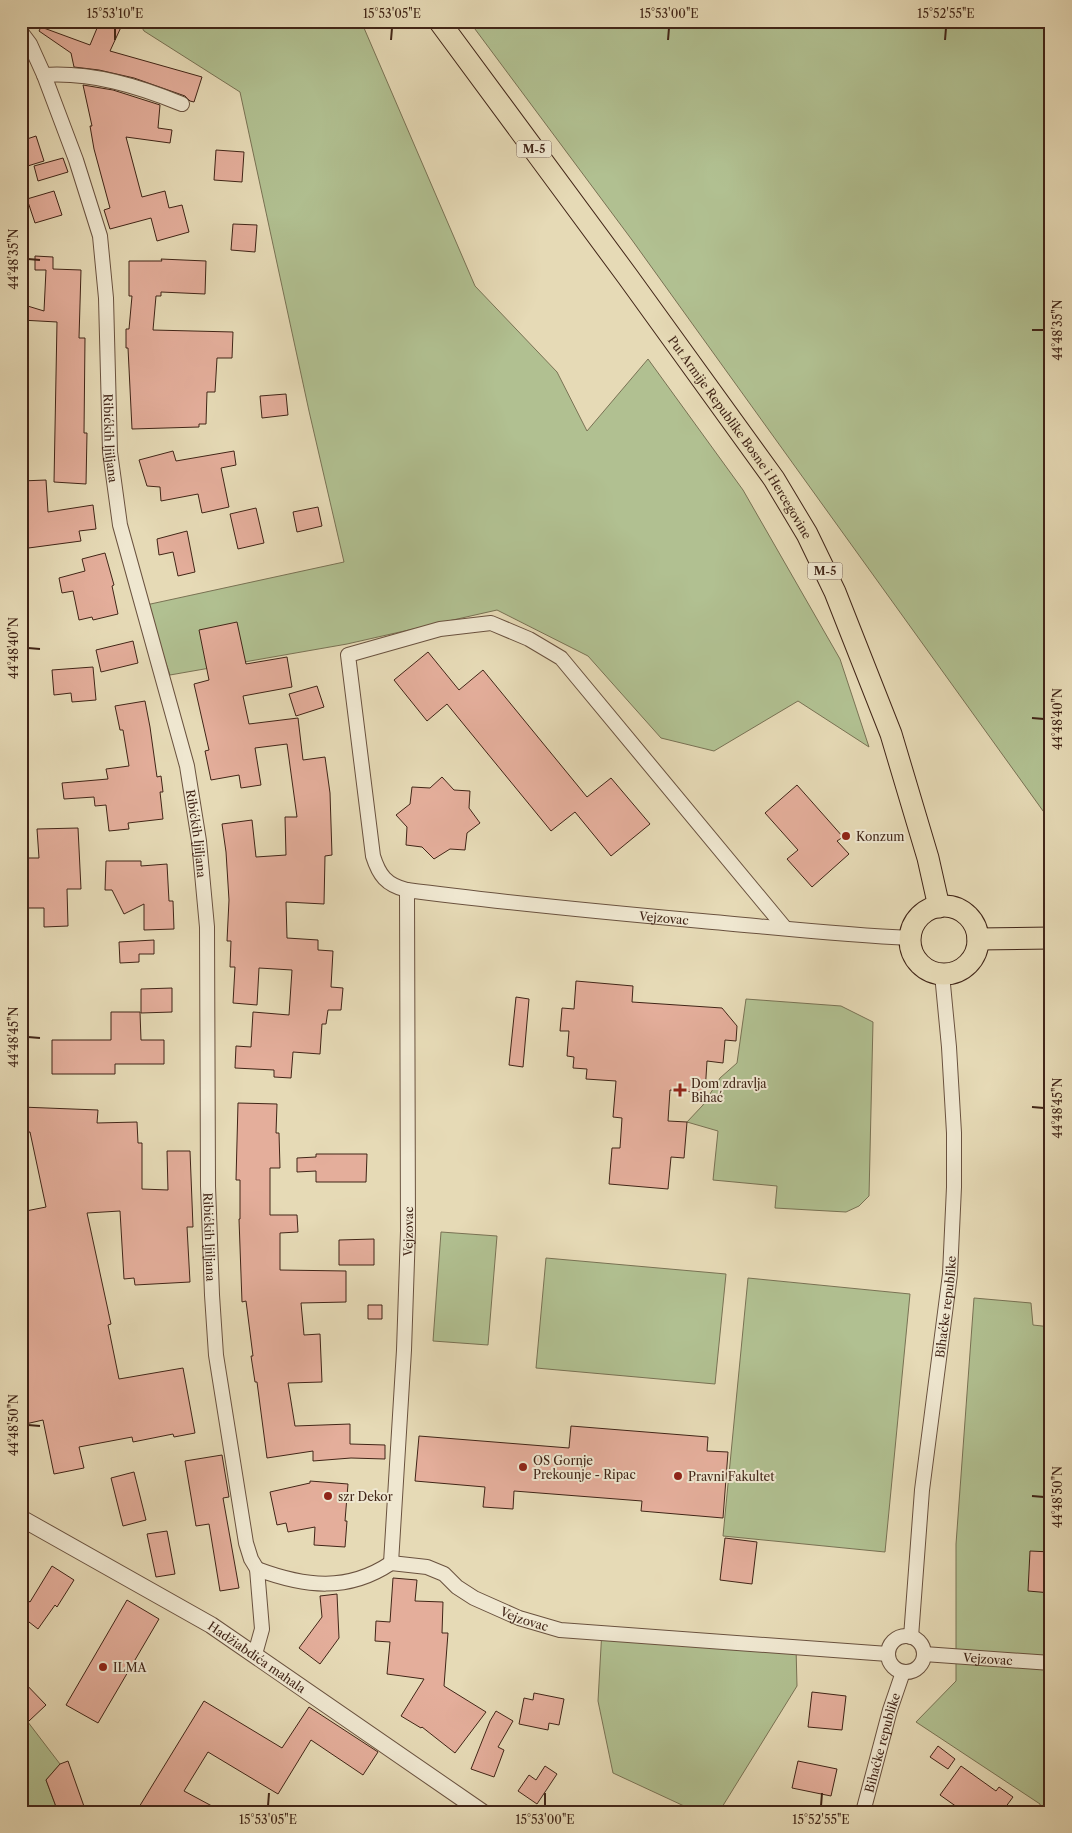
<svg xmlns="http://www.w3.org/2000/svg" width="1072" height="1833" font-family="'Libre Caslon Text',serif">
  <rect width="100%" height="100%" fill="#e6dab6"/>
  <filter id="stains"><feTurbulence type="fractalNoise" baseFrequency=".004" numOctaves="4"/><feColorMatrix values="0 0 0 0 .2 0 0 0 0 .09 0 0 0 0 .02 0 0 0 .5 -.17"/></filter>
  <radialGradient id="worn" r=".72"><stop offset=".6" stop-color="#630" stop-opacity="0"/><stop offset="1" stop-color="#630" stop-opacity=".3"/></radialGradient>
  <path fill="#b1c091" stroke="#797254" d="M138,21h223l114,265 82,86 30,59 61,-72 95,131 97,169 29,88 -71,-46 -84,50 -53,-13 -73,-82 -91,-46 -150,34 -177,31 -24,-70 198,-43 -35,-151 -69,-319 -96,-61z
    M469,21h582v801l-419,-582z
    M746,999l95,7 32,16 -4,174 -10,10 -13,6 -71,-4 2,-22 -64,-6 5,-49 -31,-9 16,-17 17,-27 17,-15z
    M441,1232l56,4 -9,109 -55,-4z
    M546,1258l180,16 -11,110 -179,-16z
    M748,1278l162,16 -25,258 -162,-16z
    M974,1298l57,5 2,22 18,2v485h-10l-1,-8 -124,-82 40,-41v-137z
    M602,1629l194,18 1,39 -78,126h-22l-84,-39 -15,-72z
    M21,1713l39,51 -14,16 12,32h-37z"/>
  <path fill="#e4ae9b" stroke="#412517" d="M100,21h14l8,4 -12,26 92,26 -8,25 -4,-1 -5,-5 -51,-18 -35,-8 -25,-3 -3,-14 -32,-22 2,-4 49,18z
    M83,85l30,5 47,15 -2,23 14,2 -2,13 -44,-6 16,60 23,-6 4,17 13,-3 7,27 -32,9 -6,-23 -41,11 -6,-19 6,-2 -16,-59 -4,-23h2z
    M36,136l8,25 -23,7v-27z
    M216,150l28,2 -2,30 -28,-2z
    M63,158l5,14 -30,9 -4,-15z
    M54,191l8,24 -27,8 -8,-24z
    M233,224l24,1 -2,27 -24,-2z
    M35,256l18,1v12l28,1 -2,68h6l-1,95h3l-1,51 -32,-2 3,-160 -36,-2v-16l23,7 2,-41h-11z
    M161,259l45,2 -1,33 -44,-2v4h-5l-3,34 80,2 -1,26h-15l-2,34h-8l-1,32h-7v3l-67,2 -4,-81h-2v-19h3l3,-33h-3v-35h33z
    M286,394l2,21 -26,3 -2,-22z
    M173,451l3,10 58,-10 2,14 -15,3 8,39 -27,6 -4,-19 -37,7 -1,-14 -13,-1 -8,-26z
    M46,480l2,32 45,-7 3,24 -17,2 2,10 -60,8v-68z
    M318,507l4,19 -25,6 -4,-20z
    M256,508l8,35 -26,6 -8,-35z
    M187,531l8,41 -17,4 -5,-24 -14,3 -2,-16z
    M105,553l9,32 -2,1 6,28 -25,6 -1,-3 -13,3 -6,-29 -11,2 -3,-15 26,-7 -3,-12z
    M237,622l9,42 41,-7 5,30 -49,9 6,28 49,-6 5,42 22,-3 5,36 2,62 -7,1 -1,48 -38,-2 1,36 31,2v10l15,1 -2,36 12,1 -2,22h-13l-2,14h-4l-2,30 -27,-2 -2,26 -17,-1v-7l-39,-2 1,-22 15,1 2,-35 36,3 3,-45 -33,-2 -2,37 -24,-2 2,-36h-5l1,-26h-4l2,-41 -3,-48 -4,-28 30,-4 4,37 30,-2 -1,-38h12l-10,-73 -32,4 6,37 -20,3 -2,-13 -28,5 -6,-29 4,-1 -15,-66 15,-4 -10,-50z
    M133,641l5,22 -37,9 -5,-22z
    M428,652l31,38 24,-20 104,127 24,-19 39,46 -39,32 -36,-44 -24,19 -104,-127 -20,17 -33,-41z
    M93,667l3,33 -24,2 -1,-9 -17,2 -2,-25z
    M317,686l7,21 -28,9 -7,-22z
    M145,701l5,26 7,50 4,-1 2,16h-3l3,27 -35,4 1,6 -20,2 -3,-26 -11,1 -1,-9 -30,2 -2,-16 46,-4 -2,-10 23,-3 -6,-36h-3l-5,-24z
    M442,777l12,13 16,1 -1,17 11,15 -13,10 -2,17 -15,-1 -16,10 -12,-12 -16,-2 1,-18 -11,-12 14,-11 2,-17 18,1z
    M797,785l46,52 -6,4 12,13 -37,33 -25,-28 11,-9 -33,-37z
    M78,828l3,61h-14l1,37 -24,1v-19h-18l-1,-30h-4v-20h18l-2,-29z
    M106,861h35v5l26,-2 2,37h4l1,28 -30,1v-26l-20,10 -12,-24h-7z
    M154,940v14h-15v8l-19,1 -1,-21z
    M576,981l57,5 -1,16 90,6 15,18 -1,15 -11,-1 -2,23 -16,-2 -2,32 -35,-3 -2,31 19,1 -3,36 -13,-1 -3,32 -59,-5 3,-36h8l2,-30 -9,-1 3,-36 -30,-2 1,-10 -14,-1 1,-11 -7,-1 2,-25h-9l2,-23 12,1z
    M172,988v24l-31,1v-24z
    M516,997l13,2 -6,68 -14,-2z
    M111,1012h29l1,28h23v24h-49v10h-63v-34h59z
    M238,1103l39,1 -1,29h3l1,35h-10v47h27l1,17 -18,1v37l66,1v31l-45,1 3,32 16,-1 2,48 -34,1 7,43 55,-2v20l35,1v14l-34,-1 -38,3v-10l-46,7 -10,-76h-2l-4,-26h2l-7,-55 -4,1 -3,-83h1v-39h-4z
    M21,1107l77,3 -1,13 40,-1 1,21h4v46l26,1 -1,-39h23l3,76h-6l3,55 -55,3 -1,-7 -10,1 -4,-68 -33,2 24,111 -3,1 11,54 64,-11 12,65 -21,4 -1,-3 -40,8 -1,-5 -53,10 5,21 -30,6 -11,-54 -22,5v-213l25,-5 -16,-75h-9z
    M316,1154h51l-1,28h-50v-11l-19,1v-14l19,-1z
    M374,1239v26h-35v-25z
    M368,1305h14v14h-14z
    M571,1426l137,11 -1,14 21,1 -5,66 -82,-7 1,-10 -128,-10 -1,18 -30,-2 2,-20 -70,-6 4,-45 150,12z
    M222,1455l7,42 -6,1 16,90 -19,3 -11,-67 -13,2 -11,-65z
    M134,1472l12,48 -23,6 -12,-48z
    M310,1481l38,3 -3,37h2l-2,26 -31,-2 1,-18 -27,5 -2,-9 -9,2 -7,-33 40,-9z
    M167,1531l8,43 -19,3 -9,-43z
    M725,1538l32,4 -5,42 -32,-4z
    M1030,1551l21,1v41l-23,-2z
    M52,1566l22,14 -17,27 -2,-2 -17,24 -9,-7 -8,11v-37l9,6z
    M393,1578l24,2 -2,21 28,1 -1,31h6l-4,53 42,26 -31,41 -33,-26 -1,1 -20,-12 23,-37 -37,-5 3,-32 -15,-1 1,-20 14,1z
    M337,1594l2,44 -19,26 -21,-16 23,-31 -2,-21z
    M127,1600l32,19 -61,104 -32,-18z
    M21,1679l25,26 -17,16 -8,-8z
    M812,1692l34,4 -4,34 -34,-3z
    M534,1693l30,6 -5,26 -10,-2 -1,7 -29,-6 5,-26 9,2z
    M204,1701l78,47 27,-41 69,45 -15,23 -52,-35 -33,54 -70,-42 -24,39 39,21h-87z
    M496,1711l17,10 -15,26 6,3 -10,27 -23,-8 19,-48z
    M938,1746l17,13 -7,10 -18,-12z
    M68,1761l18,51h-28l-12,-32 14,-16z
    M798,1761l39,8 -6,27 -39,-8z
    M545,1766l12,8 -20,30 -19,-13 11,-16 7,5z
    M961,1766l35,25 3,-4 14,10 -11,15h-38l-24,-17z"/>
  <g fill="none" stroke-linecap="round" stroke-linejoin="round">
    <defs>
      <g id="minor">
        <path id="s1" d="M21,32l9,12 14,31 32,85 24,76 6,62 4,154 10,73 67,241 12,75 8,86 1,259 4,109 4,60 30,188 5,16 6,10 5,60 -7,25"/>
        <path d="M44,75c48,-3 94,11 138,29"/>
        <path d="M407,890c-21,-5 -28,-15 -34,-34l-25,-201 92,-26 51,-6 38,16 32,19 224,270"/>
        <path id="s2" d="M391,1563l13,-213 4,-119 -1,-341c98,13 196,22 295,31 69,6 139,14 208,17"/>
        <path id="s3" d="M391,1563l36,4 17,7 13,13 17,11 45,20 41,12 328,24"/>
        <path d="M257,1569c48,18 91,23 134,-6"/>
        <circle cx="906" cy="1654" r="18"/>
        <path id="s4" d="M911,1637l11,-147 28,-216 4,-87v-54l-5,-86 -7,-73"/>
        <path id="s5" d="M924,1654l127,9"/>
        <path id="s6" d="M863,1812l27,-102 13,-38"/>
      </g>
      <g id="tertiary">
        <path id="s7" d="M21,1518l190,107 271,187"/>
      </g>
      <g id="primary">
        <path id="s8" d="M439,21l189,256 146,202 33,55 28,58 56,142 37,124 11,49"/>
        <circle cx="944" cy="940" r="34"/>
        <path d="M978,939l73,-1"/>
      </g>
    </defs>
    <use href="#minor" stroke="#6a523f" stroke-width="16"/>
    <use href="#tertiary" stroke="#6a523f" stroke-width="18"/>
    <use href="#primary" stroke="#412517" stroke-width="23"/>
    <use href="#minor" stroke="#efe7d0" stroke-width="14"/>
    <use href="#tertiary" stroke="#efe7d0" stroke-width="16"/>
    <use href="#primary" stroke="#e6dab6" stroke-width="21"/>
  </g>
  <path fill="none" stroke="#412517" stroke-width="2" d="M115,40v-12M391,40l1,-12M668,40l1,-12M945,40l1,-12M28,259l12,1M1032,330h12M28,648l12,1M1032,718l12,1M28,1037l12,1M1032,1107l12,1M28,1425l12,1M1032,1496l12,1M268,1806l1,-13M545,1806v-13M821,1806l1,-13"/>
  <g fill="#8f2418" stroke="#efe7d0" stroke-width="2">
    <circle cx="846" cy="836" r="5"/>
    <path d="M677.5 1082.5h5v5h5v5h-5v5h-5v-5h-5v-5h5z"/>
    <circle cx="523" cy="1467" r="5"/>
    <circle cx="678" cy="1476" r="5"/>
    <circle cx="328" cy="1496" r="5"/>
    <circle cx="103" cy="1667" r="5"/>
  </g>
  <g text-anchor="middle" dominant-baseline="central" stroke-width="4" stroke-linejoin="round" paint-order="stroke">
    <g fill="#efe7d0" stroke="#755f4e" stroke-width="1">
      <rect x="516.5" y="140.5" width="35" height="17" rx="4"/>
      <rect x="807.5" y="562.5" width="35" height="17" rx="4"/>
    </g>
    <g font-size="11" font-weight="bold" fill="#412517">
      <text x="534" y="149">M-5</text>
      <text x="825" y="571">M-5</text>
    </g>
    <g font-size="12" fill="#412517" stroke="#efe7d0">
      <text stroke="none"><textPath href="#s1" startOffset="422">Ribićkih ljiljana</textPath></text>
      <text stroke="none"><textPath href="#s8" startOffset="514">Put Armije Republike Bosne i Hercegovine</textPath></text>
      <text stroke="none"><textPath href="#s1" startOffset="828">Ribićkih ljiljana</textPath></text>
      <text stroke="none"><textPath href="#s2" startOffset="932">Vejzovac</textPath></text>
      <text stroke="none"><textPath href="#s2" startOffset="332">Vejzovac</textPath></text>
      <text stroke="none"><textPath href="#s1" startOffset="1232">Ribićkih ljiljana</textPath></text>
      <text stroke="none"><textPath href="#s4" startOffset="332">Bihaćke republike</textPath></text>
      <text stroke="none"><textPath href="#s3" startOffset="148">Vejzovac</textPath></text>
      <text stroke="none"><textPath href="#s7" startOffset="274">Hadžiabdića mahala</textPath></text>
      <text stroke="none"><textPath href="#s5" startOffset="64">Vejzovac</textPath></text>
      <text stroke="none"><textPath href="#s6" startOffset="72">Bihaćke republike</textPath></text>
    </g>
    <g font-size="12" fill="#412517" stroke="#efe7d0" text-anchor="start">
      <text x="856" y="836">Konzum</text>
      <text x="691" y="1083">Dom zdravlja<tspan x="691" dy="14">Bihać</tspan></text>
      <text x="533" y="1460">OS Gornje<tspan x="533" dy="14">Prekounje - Ripac</tspan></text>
      <text x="688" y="1476">Pravni Fakultet</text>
      <text x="338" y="1496">szr Dekor</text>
      <text x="113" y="1667">ILMA</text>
    </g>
  </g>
  <rect width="1072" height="1833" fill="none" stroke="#e6dab6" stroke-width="55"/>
  <rect x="28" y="28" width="1016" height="1778" fill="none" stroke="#412517" stroke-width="2"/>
  <g font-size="12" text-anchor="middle" fill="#412517">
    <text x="115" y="18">15°53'10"E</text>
    <text x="392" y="18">15°53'05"E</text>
    <text x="669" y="18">15°53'00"E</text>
    <text x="946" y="18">15°52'55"E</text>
    <text transform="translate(14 259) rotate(-90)" y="4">44°48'35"N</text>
    <text transform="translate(1058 330) rotate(-90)" y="4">44°48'35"N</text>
    <text transform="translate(14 648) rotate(-90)" y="4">44°48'40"N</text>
    <text transform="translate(1058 719) rotate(-90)" y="4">44°48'40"N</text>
    <text transform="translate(14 1037) rotate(-90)" y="4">44°48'45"N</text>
    <text transform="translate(1058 1108) rotate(-90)" y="4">44°48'45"N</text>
    <text transform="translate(14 1425) rotate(-90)" y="4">44°48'50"N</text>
    <text transform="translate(1058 1497) rotate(-90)" y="4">44°48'50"N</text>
    <text x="268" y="1824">15°53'05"E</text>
    <text x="545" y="1824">15°53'00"E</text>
    <text x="821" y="1824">15°52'55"E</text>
  </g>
  <rect width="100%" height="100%" filter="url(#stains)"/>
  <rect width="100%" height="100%" fill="url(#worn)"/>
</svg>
